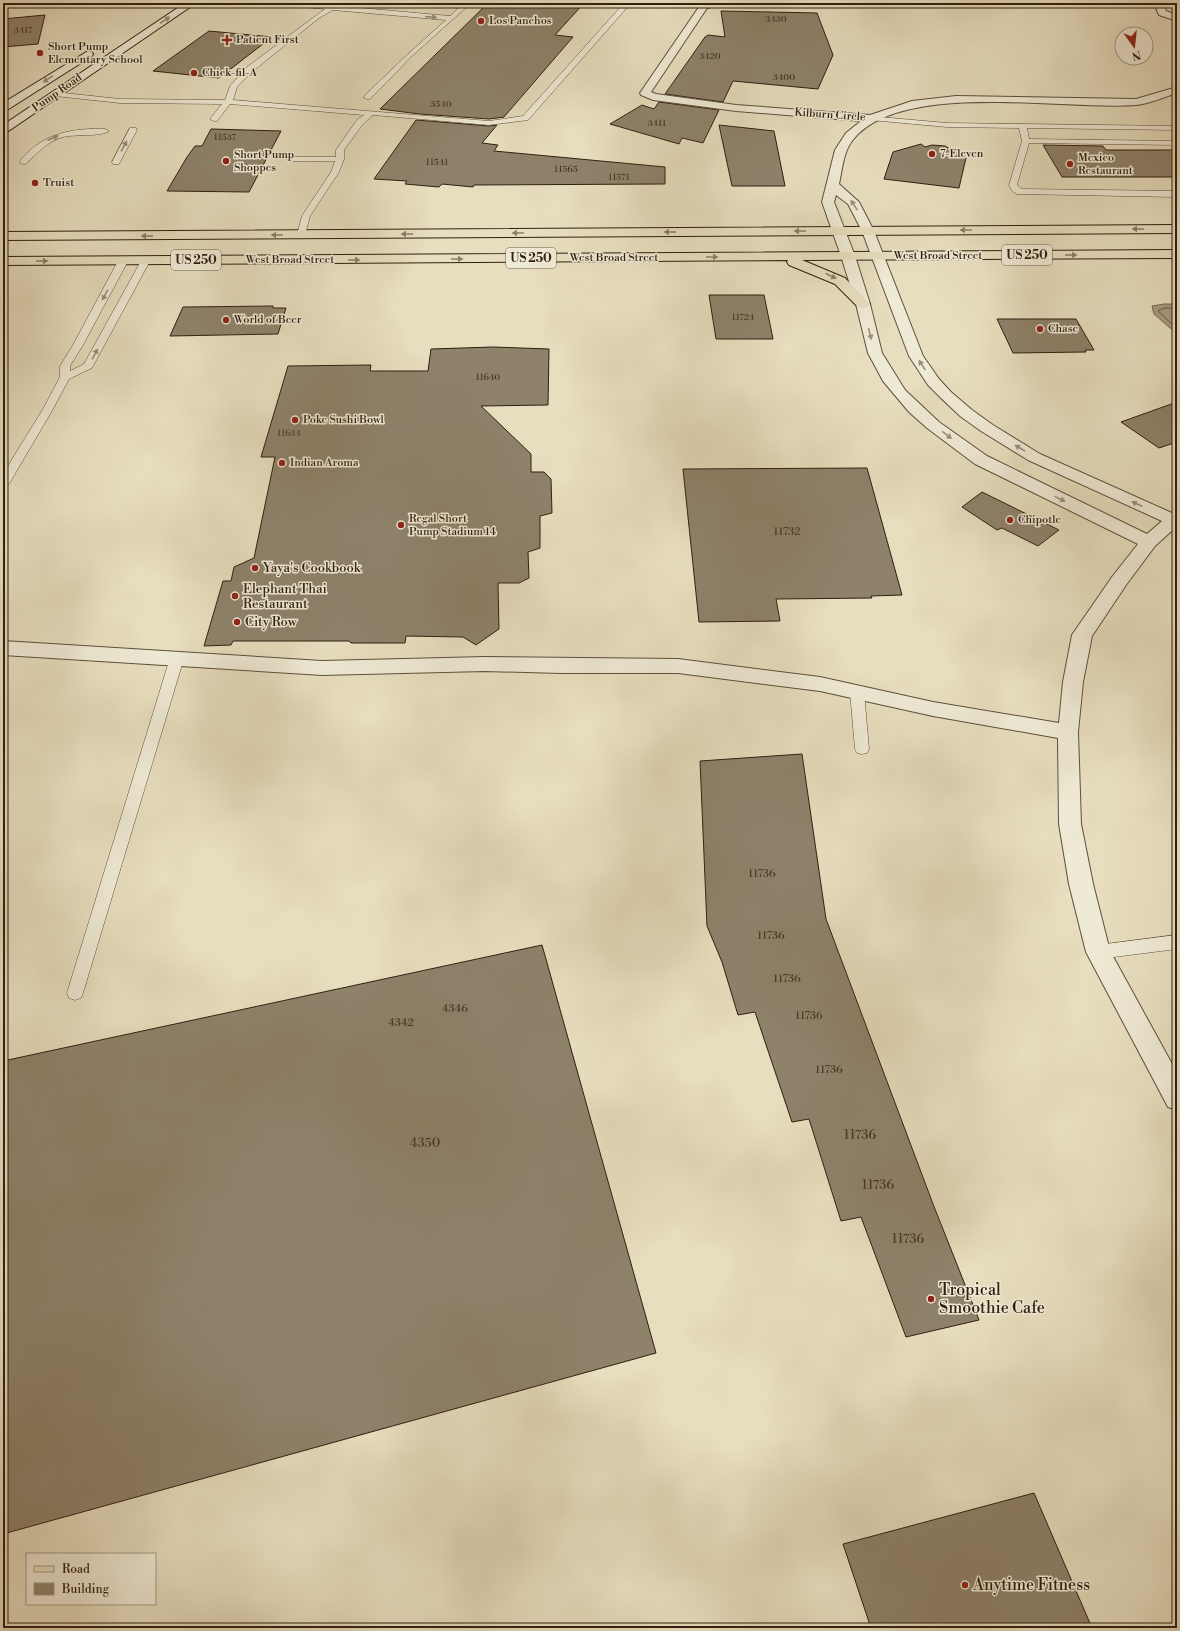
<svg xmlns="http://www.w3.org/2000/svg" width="1180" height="1631" font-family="'Libre Bodoni',serif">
  <rect width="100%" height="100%" fill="#e7debf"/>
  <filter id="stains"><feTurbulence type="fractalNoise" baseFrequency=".005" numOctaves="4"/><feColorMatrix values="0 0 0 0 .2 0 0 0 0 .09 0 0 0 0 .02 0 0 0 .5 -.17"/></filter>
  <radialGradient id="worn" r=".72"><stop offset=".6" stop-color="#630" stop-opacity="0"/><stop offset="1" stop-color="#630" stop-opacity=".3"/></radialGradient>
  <path fill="#a89d83" stroke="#776b55" d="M1164,304h13v30l-23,-20 -2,-8z"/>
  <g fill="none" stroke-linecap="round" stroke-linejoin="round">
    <path stroke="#6b5e49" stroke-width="1" d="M1177,308h-13l-6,3 19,18"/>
  </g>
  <path fill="#8e826b" stroke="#2e1f0f" d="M488,3h96l-29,32 18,2 -69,80 -15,2 -69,-5 -40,-5z
    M721,11l96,2 16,42 -15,34 -85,-8 -10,21 -58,-8 40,-57 3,-2 17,2z
    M45,15l-7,29 -35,3v-28z
    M209,31l63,6 -53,41 -66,-7z
    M659,102l60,8 -16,33 -21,-5 -3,6 -69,-20 32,-19 12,4z
    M416,120l73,6 8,-1 -15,18 16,2 -4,6 171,16v17l-191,1 -1,2 -31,-3 -3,3 -34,-3 2,-3 -33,-2z
    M719,125l55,6 11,55h-53z
    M211,129l70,2 -32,61 -82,-1 20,-34 8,-11h7z
    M921,144l4,3 7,-2 13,1 21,12 -7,30 -75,-9 9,-27z
    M1043,145l60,1 3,4h71v27h-115z
    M709,295h55l9,44h-57z
    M273,306v2h13l-8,26 -108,2 13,-29z
    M997,319h79l18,31h-9l1,2 -73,1z
    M493,347l56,2 -1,56 -67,1 50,48v18h13l7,7 1,34 -12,3v32l-12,4 1,26 -10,5h-21l1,46 -23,16 -13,-8 -57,-1 -1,7h-54l-2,-2h-116l-2,4 -27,1 19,-65h8l3,-14 20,-9 21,-101h-14l27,-91 83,-1 -1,6h58l3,-22z
    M1177,402v40l-18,6 -38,-26z
    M867,468l35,127 -31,1 1,2 -96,1 4,22 -81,1 -16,-153z
    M982,492l77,38 -21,16 -36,-18 -5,2 -35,-23z
    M802,754l24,165 107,285 46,116 -73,17 -45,-120 -20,4 -32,-102 -17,3 -37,-110 -17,3 -16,-53 -15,-36 -7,-165z
    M542,945l114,408 -653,181v-473z
    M1034,1493l58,135h-221l-28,-84z"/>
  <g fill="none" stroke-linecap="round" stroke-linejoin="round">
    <defs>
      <path id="lane" d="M278,3l53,2 4,-2h7l-3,3 111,10 14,-13h7l-59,53 -42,43h-3l-4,-2 45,-43 38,-34 -113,-10 -14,8 -66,53 -16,16 -4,13 256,21 34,-5 101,-113h7l-103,117 -39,5 -116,-10 -10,9 -19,26v9l-5,13 -29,44 -5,19 -4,3 -4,-3 5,-19 29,-44 4,-11h-45l-4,-2 4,-2h46v-7l21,-30 7,-5 -134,-11 -13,17h-3l-4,-2 12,-15 -102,-1 -65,-7 -4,-2 4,-2 65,7 105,1 5,-14 17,-19 78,-58 -44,-4z
        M868,116l79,7 230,3v4l-150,-2 2,11 148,2v4l-148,-2 -12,42 5,4 155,2v6l-160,-3 -5,-3 -3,-6 13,-44 -3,-13 -72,-1 -76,-7h-3z
        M130,128h6l1,2 -18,34h-6l-1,-2z
        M91,129h14l4,2c-7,6 -35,3 -46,6 -15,4 -26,16 -37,27h-3l-4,-2c19,-24 43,-32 72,-33z
        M123,258l5,3 -45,84 -13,21v5l14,-7 58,-105 3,-1 5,3 -57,105 -1,2 -23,11 -16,30 -44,75 -2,2 -4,1v-13l40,-65 17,-32v-11l13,-21 45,-84z
        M177,653l5,2 2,3 -101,335 -2,5 -6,2 -6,-2 -2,-5 103,-335 2,-3z
        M857,687l5,2 2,3 5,57 -2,4 -5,1 -5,-1 -2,-4 -5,-57 2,-3z
        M1177,935v14l-79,10 -6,-2 -2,-5 2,-5 6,-2z"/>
      <path id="street" d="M704,3h16l-2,2 -11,3 -56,84 5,2 80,11 134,10 42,-14 44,-5 180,3 41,-12v6c-13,4 -28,11 -41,12 -71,6 -237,-26 -284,36 -9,12 -10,30 -13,43l20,18 15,29 49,125 16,23 12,13 21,18 21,15 47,29 132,59 5,-1v14l-22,20 -29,39 -34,51 -9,46 -5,50 3,92 12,60 17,67 67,122v37l-9,-3 -82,-155 -17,-68 -10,-60 -1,-86 -125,-22 -113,-25 -142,-18h-117l-76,-2 -163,4 -319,-20v-14l319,20 163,-4 193,2 142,18 113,25 126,21 4,-41 9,-47 40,-58 26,-33 -163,-80 -48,-36 -18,-16 -26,-31 -15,-28 -12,-49 -15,-48 -19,-54 13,-52 11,-17 15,-12 -125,-10 -83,-11 -12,-5 -1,-2 61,-89zM836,195l12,9 14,27 47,125 19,29 13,13 19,18 21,15 47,29 134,61 -15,13 -160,-78 -48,-34 -34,-32 -23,-37 -12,-49 -15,-48 -21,-54z
        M968,3h48l-5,3h-38z
        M1154,3h10l2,8 11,4v6l-18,-6z"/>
      <path id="secondary" d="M185,3h11l-189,129 -4,1v-8z
        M88,51l4,1 1,2 -1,2 -85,54 -4,1v-8z"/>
      <path id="primary" d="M1177,225v8l-1174,7v-8z
        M1177,250v8l-375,2 43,18 25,26 -2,3 -5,1 -5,-1 -23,-23 -46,-19 -2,-3 1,-2 -785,5v-8z"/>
    </defs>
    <use href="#lane" stroke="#5c4f3b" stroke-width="1"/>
    <use href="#street" stroke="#5c4f3b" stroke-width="2"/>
    <use href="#secondary" stroke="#2e1f0f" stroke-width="2"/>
    <use href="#primary" stroke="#2e1f0f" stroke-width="2"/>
    <use href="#lane" fill="#efead5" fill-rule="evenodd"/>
    <use href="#street" fill="#efead5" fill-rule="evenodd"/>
    <use href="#secondary" fill="#efead5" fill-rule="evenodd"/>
    <use href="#primary" fill="#e7debf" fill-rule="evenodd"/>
  </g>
  <defs><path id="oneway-solid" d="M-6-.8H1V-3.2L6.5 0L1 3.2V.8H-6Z"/></defs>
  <g fill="#988f7c">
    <use href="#oneway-solid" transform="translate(431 17) rotate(5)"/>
    <use href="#oneway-solid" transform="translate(165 20) rotate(-33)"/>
    <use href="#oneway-solid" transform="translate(48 79) rotate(147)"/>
    <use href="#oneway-solid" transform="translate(53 138) rotate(-24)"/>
    <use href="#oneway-solid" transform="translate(124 146) rotate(-62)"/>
    <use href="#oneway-solid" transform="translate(854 205) rotate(-123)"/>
    <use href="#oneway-solid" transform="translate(105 295) rotate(118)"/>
    <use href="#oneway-solid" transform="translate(870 334) rotate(76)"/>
    <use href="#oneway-solid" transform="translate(95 354) rotate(-62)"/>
    <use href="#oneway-solid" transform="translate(922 365) rotate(-123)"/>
    <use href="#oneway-solid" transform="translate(947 435) rotate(37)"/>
    <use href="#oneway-solid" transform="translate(1020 448) rotate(-149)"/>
    <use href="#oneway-solid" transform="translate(1060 499) rotate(26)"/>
    <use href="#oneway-solid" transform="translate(1137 504) rotate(-156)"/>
  </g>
  <g fill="#8a7e67">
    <use href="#oneway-solid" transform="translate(1138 229) rotate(180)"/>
    <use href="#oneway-solid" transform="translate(966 230) rotate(180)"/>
    <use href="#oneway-solid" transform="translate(800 231) rotate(180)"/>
    <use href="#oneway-solid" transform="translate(670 232) rotate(180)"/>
    <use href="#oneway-solid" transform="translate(518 233) rotate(180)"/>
    <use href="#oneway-solid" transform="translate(407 234) rotate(180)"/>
    <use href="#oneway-solid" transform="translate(277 235) rotate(180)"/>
    <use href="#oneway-solid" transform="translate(147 236) rotate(180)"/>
    <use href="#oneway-solid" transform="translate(1071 255)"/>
    <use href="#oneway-solid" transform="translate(712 257)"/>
    <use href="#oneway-solid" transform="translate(457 259)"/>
    <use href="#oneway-solid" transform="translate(354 260)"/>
    <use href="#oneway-solid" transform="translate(42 261)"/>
    <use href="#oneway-solid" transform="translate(831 276) rotate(26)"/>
  </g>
  <g fill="#8f2418" stroke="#efead5" stroke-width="1.5">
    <circle cx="481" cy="21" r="4"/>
    <path d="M225 34h4v4h4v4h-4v4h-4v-4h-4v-4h4z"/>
    <circle cx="40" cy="53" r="4"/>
    <circle cx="194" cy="73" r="4"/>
    <circle cx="932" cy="154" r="4"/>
    <circle cx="226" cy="161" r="4"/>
    <circle cx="1070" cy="164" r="4"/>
    <circle cx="35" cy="183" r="4"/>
    <circle cx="226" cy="320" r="4"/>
    <circle cx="1040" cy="329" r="4"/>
    <circle cx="295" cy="420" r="4"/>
    <circle cx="282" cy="463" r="4"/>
    <circle cx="1010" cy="520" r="4"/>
    <circle cx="401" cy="525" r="4"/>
    <circle cx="255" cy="568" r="4"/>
    <circle cx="235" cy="596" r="4"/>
    <circle cx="237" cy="622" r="4"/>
    <circle cx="931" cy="1299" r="4"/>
    <circle cx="965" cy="1585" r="4"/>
  </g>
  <g text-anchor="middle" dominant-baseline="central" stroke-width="3" stroke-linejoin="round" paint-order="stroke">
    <g font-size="9" fill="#463826">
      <text x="776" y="19">3430</text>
      <text x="23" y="30">3417</text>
      <text x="710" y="56">3420</text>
      <text x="784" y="77">3400</text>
      <text x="441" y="104">3540</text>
      <text x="657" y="123">3411</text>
      <text x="225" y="137">11537</text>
      <text x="437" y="162">11541</text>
      <text x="566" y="169">11565</text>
      <text x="619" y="177">11571</text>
      <text x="743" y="317">11724</text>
      <text x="488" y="377">11640</text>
      <text x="289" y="433">11634</text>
    </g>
    <g font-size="11" fill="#2e1f0f" stroke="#efead5" text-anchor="start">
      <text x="489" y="21">Los Panchos</text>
      <text x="236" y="40">Patient First</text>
      <text x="48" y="47">Short Pump<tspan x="48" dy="13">Elementary School</tspan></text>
      <text x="202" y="73">Chick-fil-A</text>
      <text x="940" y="154">7-Eleven</text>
      <text x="234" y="155">Short Pump<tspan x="234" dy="13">Shoppes</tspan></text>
      <text x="1078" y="158">Mexico<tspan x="1078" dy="13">Restaurant</tspan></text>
      <text x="43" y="183">Truist</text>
      <text x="234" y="320">World of Beer</text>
      <text x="1048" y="329">Chase</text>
      <text x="303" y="420">Poke Sushi Bowl</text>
      <text x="290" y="463">Indian Aroma</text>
      <text x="409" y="519">Regal Short<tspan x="409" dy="13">Pump Stadium 14</tspan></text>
      <text x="1018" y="520">Chipotle</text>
    </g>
    <g font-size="11" fill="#2e1f0f" stroke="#efead5">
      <text transform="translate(57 93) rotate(-35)">Pump Road</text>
      <text transform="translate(830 115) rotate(4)">Kilburn Circle</text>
      <text x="938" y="256">West Broad Street</text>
      <text x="614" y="258">West Broad Street</text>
      <text x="290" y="260">West Broad Street</text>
    </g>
    <g font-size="11" fill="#463826">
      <text x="787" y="532">11732</text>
      <text x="762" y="874">11736</text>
      <text x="771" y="936">11736</text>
      <text x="787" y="979">11736</text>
      <text x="455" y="1009">4346</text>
      <text x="809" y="1016">11736</text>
      <text x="401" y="1023">4342</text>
      <text x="829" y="1070">11736</text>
    </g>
    <g fill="#efead5" stroke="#685c4a" stroke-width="1">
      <rect x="1002" y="245" width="50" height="20" rx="3"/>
      <rect x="506" y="248" width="50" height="20" rx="3"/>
      <rect x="171" y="250" width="50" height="20" rx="3"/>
    </g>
    <g font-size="12" font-weight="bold" fill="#2e1f0f">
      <text x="1027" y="255">US 250</text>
      <text x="531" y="258">US 250</text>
      <text x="196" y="260">US 250</text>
    </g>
    <g font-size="13" fill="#2e1f0f" stroke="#efead5" text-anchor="start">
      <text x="263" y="568">Yaya's Cookbook</text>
      <text x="243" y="589">Elephant Thai<tspan x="243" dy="15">Restaurant</tspan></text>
      <text x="245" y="622">City Row</text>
    </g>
    <g font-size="13" fill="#463826">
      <text x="860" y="1135">11736</text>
      <text x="425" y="1143">4350</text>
      <text x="878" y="1185">11736</text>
      <text x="908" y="1239">11736</text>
    </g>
    <g font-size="16" fill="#2e1f0f" stroke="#efead5" text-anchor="start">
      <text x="939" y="1290">Tropical<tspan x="939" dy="18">Smoothie Cafe</tspan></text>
      <text x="973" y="1585">Anytime Fitness</text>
    </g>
  </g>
  <rect width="1180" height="1631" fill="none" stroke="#e7debf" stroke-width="16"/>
  <rect x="4" y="4" width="1172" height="1623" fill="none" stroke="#2e1f0f" stroke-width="2"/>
  <rect x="8" y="8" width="1164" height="1615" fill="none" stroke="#2e1f0f"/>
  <rect x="26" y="1553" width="130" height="52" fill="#efead5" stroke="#a29986"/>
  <rect x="34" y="1566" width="20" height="6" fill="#e7debf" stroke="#a29986"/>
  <text x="62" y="1573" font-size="12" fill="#2e1f0f">Road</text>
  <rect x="34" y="1583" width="20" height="12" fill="#8e826b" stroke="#a29986"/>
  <text x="62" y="1593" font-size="12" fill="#2e1f0f">Building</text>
  <g transform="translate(1134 46) rotate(165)"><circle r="19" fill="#efead5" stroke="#a29986"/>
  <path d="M0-3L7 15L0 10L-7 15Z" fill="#8f2418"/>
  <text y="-6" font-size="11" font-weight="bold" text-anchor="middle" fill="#2e1f0f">N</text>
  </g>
  <rect width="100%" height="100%" filter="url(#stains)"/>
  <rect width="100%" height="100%" fill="url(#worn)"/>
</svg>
